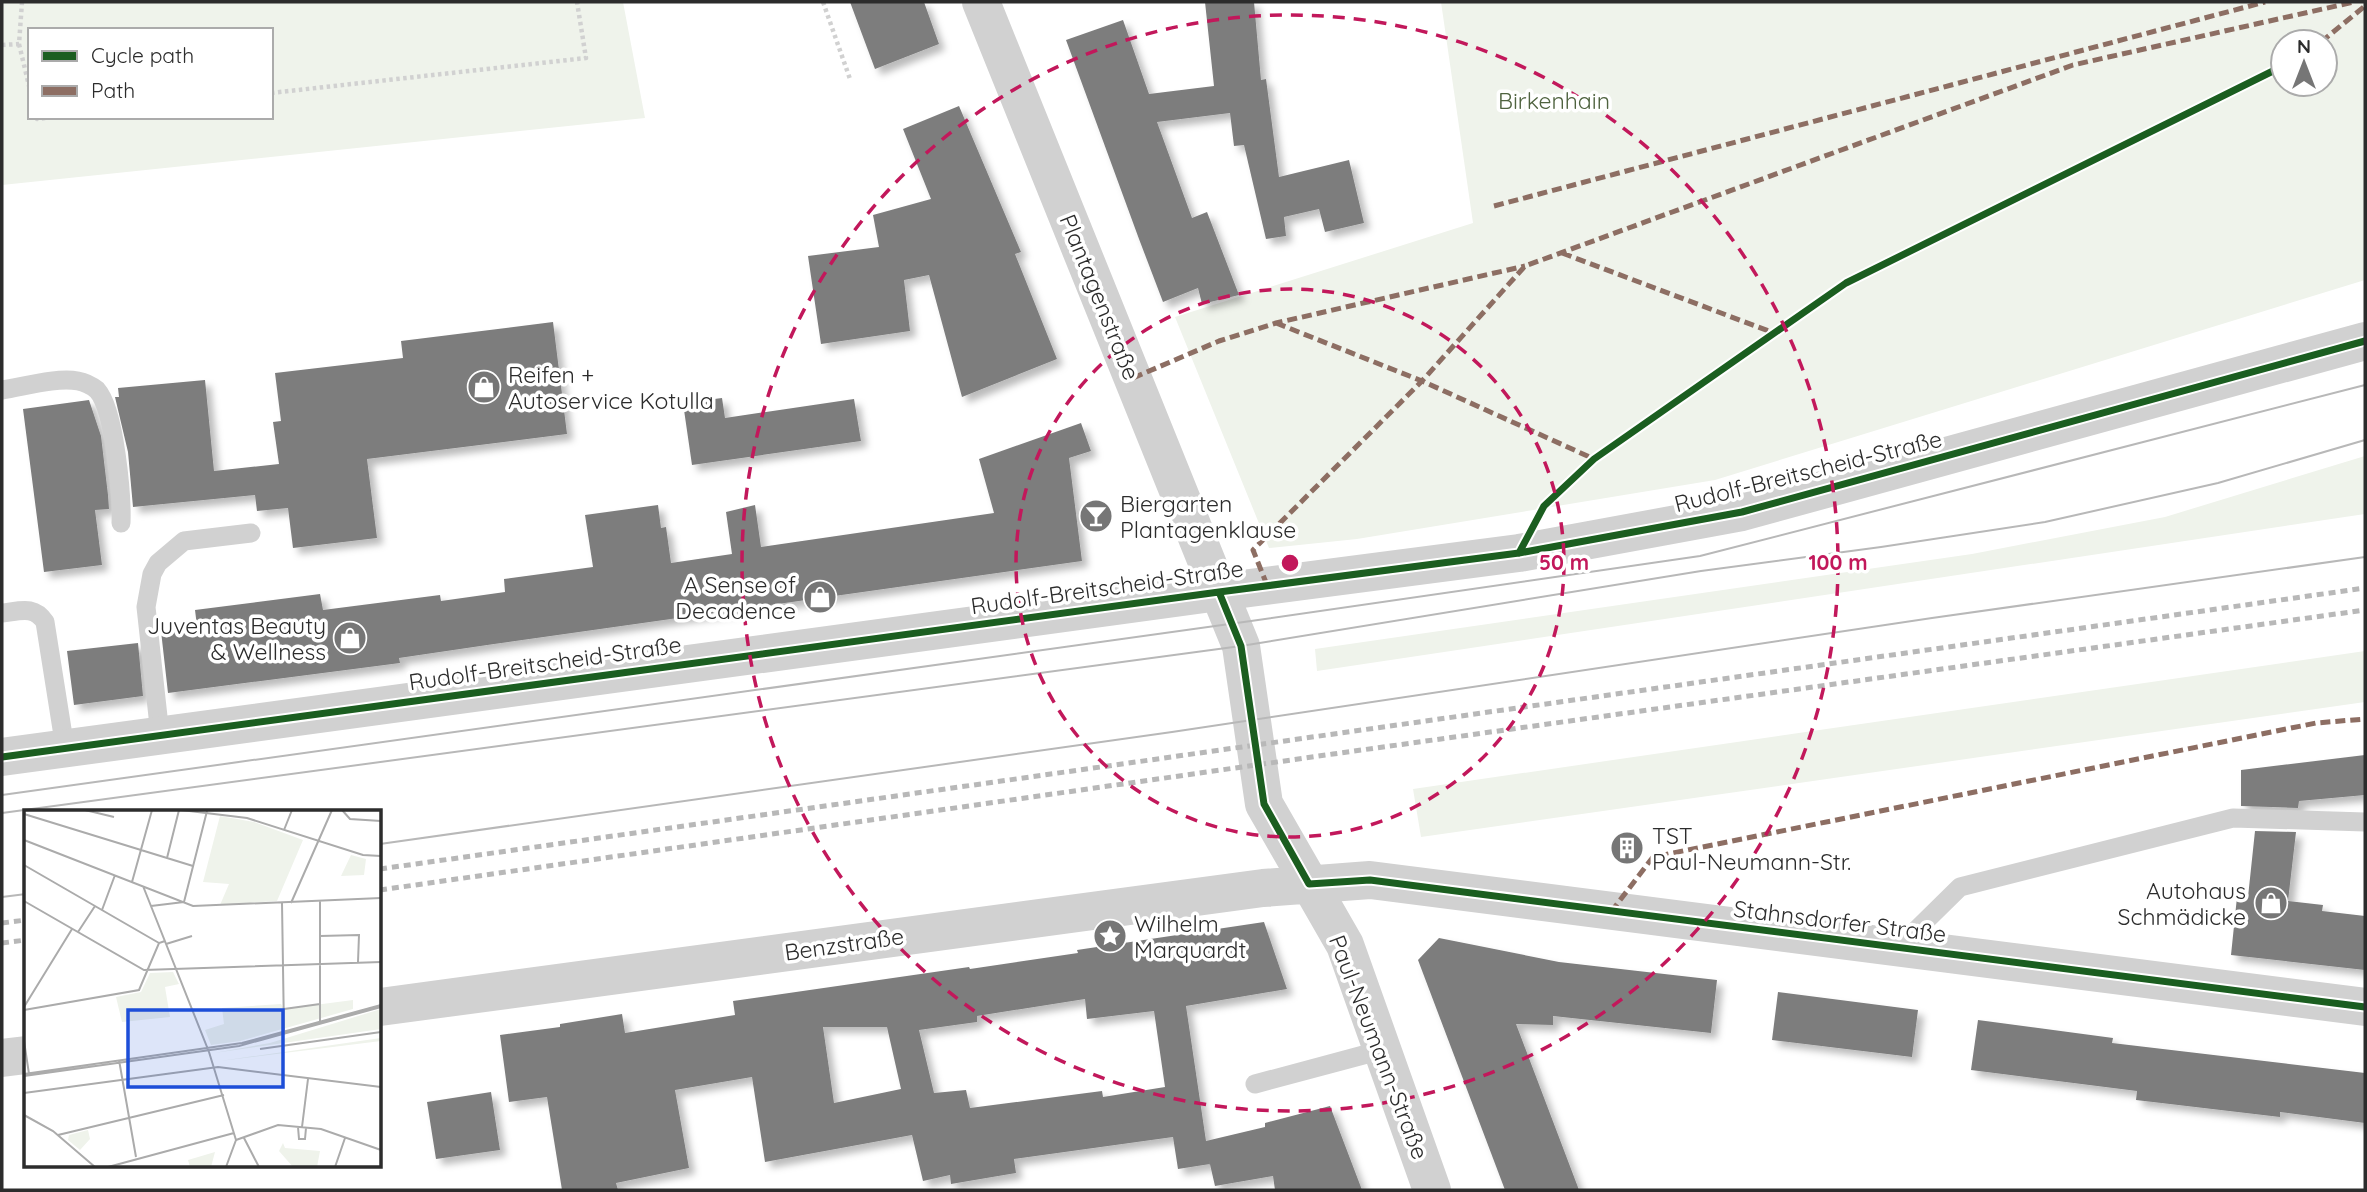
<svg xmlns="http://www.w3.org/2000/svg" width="2367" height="1192" font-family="Quicksand,sans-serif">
  <defs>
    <filter id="shadow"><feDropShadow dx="6" dy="6" stdDeviation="3.5" flood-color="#0004"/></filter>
  </defs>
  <rect width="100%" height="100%" fill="#fff"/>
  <path fill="#eff3eb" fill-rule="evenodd" d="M2,2h621l22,116 -643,67zM30,30h241v87h-241z
    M1441,2h924v278l-650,200 -358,59 -88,9 -94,-231 298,-94zM2283,42h42v42h-42z
    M2365,456v58l-1048,157 -2,-22 657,-95 193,-37z
    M2365,651v51l-944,135 -8,-48z"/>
  <path fill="#7d7d7d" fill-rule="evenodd" filter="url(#shadow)" d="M850,2h74l15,42 -64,25z
    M1205,2h49l7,78 5,-1 13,98 70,-17 15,63 -39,9 -6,-23 -35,8 2,19 -20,3 -22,-94 -10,1 -4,-33 -73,9 35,96 15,-6 32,83 -37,9 -4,-16 -35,14 -24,-63 -73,-199 57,-20 26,74 65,-8z
    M959,106l62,146 -6,2 42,105 -95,38 -33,-122 -25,5 6,51 -89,13 -13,-88 71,-9 -6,-32 58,-16 -28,-70z
    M553,322l14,112 -200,25 10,79 -84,10 -5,-40 -31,3 -2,-16 -122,12 -5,-55 -13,-55h4l-1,-9 87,-8 9,91 65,-7 -6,-42 8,-1 -6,-48 128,-15 -2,-17z
    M722,398l3,20 129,-19 7,42 -169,24 -9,-62z
    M89,400l12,36 7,59 1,14 -14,1 7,55 -58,7 -21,-163z
    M1081,423l10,28 -22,7 13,103 -588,83 -95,14 1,5 -232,30 -7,-62 36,-5 -2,-16 125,-16 3,16 117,-15 1,6 64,-9 -1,-13 89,-12 -8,-52 73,-10 3,23 5,-1 5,36 61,-9 -6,-42 29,-7 6,42 233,-34 -15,-54z
    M138,643l5,53 -69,9 -7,-54z
    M2365,755v40l-66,6 -1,7 -57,-2v-36z
    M2255,831l41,1 -8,69 35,4 -1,6 43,5v54l-134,-15 6,-58h11z
    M1264,922l23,67 -101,17 20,135 59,-14v-4l65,-17 32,84h-87l-2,-14 -58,10 -6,-26 1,4 -32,5 -5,-32 -159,22 2,14 -65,11 -1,-9 -27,6 -11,-46 -147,27 -13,-85 -77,13 14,78 -73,15 2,7h-56l-15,-93 -38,5 -9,-67 60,-8v-3l62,-10 3,19 110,-18 -2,-14 236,-34 1,2 108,-16 -1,-3zM1085,999l2,20 67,-8 11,76 -62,10 -1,-6 -132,17 -4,-18 -32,3 -15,-63 58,-8v-6zM823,1027h64l14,62 -67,14z
    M1439,938l120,24 158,18 -6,53 -158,-17v9l-37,-1 63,166h-74l-87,-230z
    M1778,992l140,18 -6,47 -140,-17z
    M1978,1020l135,18 -1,5 253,30v50l-85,-11v5l-144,-17 1,-9 -166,-21z
    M491,1092l9,58 -64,9 -9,-57z"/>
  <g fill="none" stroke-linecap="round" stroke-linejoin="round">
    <path stroke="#d1d1d1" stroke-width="4.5" stroke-dasharray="3.5 3.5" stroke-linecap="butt" d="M823,2l27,77
      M19,44l11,46
      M2,45l17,-1 3,-42
      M271,93l315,-35 -9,-56
      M36,117l1,2 19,-2"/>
    <path stroke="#d1d1d1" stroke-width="19" d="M2,390c21,-3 54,-13 76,-9 6,1 14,5 19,9 18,20 25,107 24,133
      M2,613c18,-2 32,-8 43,9l20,126
      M160,735l-14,-128 6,-33 6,-11 26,-22 67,-8
      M1899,947l61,-60 273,-69 132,4
      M1255,1084l127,-34"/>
    <path stroke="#d1d1d1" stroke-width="38" d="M1219,592l22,54 23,158 81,141 87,245
      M380,1007l883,-119 107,-8 995,127
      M2,1058l24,-3"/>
    <path stroke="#d1d1d1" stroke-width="38" d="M981,2l238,590
      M2,757l1217,-165 300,-39 223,-41 623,-171"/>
    <path stroke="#b8b8b8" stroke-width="2" d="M2,795l1249,-174 449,-65 665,-171
      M2,813l1239,-167 460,-75 180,-24 164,-25 173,-39 147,-43
      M380,844l792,-112 760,-114 433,-61
      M2,897l24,-3"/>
    <path stroke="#b8b8b8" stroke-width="5" stroke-dasharray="7 5" stroke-linecap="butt" d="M380,869l1985,-281
      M380,890l953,-136 1032,-144
      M2,923l24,-3
      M2,943l24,-3"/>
    <path stroke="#8d6e63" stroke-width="5" stroke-dasharray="10 5" stroke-linecap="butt" d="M2321,42l44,-36
      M1494,206l771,-204
      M1562,253l212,80
      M1276,323l146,58 172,78
      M1133,378l86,-37 57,-18 249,-57
      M1267,585l-14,-35 169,-169 103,-115 548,-201 281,-63
      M1611,912l42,-55 663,-134 49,-4"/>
    <defs>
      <path id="cycleway" d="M1519,553l25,-47 50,-47 252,-176 437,-217
        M1219,592l22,54 23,158 45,80 61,-4 995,127
        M2,757l1217,-165 300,-39 223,-41 623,-171"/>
    </defs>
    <use href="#cycleway" stroke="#fff" stroke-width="11"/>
    <use href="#cycleway" stroke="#1b5e20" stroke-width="7"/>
  </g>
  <g fill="none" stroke="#c2185b" stroke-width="3.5" stroke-dasharray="12 9">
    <circle cx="1290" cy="563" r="274"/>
    <circle cx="1290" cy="563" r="548"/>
  </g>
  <defs>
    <symbol id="shop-disc" viewBox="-11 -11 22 22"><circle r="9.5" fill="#767676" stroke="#fff"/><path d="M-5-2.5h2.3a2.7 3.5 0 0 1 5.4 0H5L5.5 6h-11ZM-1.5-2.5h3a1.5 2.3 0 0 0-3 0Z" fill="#fff"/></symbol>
    <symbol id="bar-disc" viewBox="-11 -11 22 22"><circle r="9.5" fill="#767676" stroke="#fff"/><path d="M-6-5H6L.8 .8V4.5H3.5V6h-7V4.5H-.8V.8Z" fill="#fff"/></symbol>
    <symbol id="building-disc" viewBox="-11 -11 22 22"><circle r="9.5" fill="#767676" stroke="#fff"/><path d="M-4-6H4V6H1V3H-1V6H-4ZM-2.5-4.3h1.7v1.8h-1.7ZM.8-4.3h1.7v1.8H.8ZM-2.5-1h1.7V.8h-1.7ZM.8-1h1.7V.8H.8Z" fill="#fff"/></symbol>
    <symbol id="sight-disc" viewBox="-11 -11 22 22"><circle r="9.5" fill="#767676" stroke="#fff"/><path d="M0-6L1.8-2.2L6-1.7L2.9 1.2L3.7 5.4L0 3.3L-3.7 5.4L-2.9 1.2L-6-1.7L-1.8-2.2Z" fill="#fff"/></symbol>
  </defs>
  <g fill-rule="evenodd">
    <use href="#shop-disc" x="465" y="368" width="38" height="38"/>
    <use href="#bar-disc" x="1077" y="497" width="38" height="38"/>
    <use href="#shop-disc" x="801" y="578" width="38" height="38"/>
    <use href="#shop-disc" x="331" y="619" width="38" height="38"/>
    <use href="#building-disc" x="1608" y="829" width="38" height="38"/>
    <use href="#shop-disc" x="2252" y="884" width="38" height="38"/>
    <use href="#sight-disc" x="1091" y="917" width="38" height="38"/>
  </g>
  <g text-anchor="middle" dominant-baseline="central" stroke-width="7" stroke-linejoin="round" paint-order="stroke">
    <g font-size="23" fill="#4f633f" stroke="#fff">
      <text x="1554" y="100">Birkenhain</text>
    </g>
    <g font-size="23" fill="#2c2c2c" stroke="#fff">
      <text transform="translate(1100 297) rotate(68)">Plantagenstraße</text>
      <text transform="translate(1808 471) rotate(-14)">Rudolf-Breitscheid-Straße</text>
      <text transform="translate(1107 587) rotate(-8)">Rudolf-Breitscheid-Straße</text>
      <text transform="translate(545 663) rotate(-8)">Rudolf-Breitscheid-Straße</text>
      <text transform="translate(1840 921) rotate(7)">Stahnsdorfer Straße</text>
      <text transform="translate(844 944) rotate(-8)">Benzstraße</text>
      <text transform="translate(1379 1047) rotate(69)">Paul-Neumann-Straße</text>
    </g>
    <g font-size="23" fill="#2c2c2c" stroke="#fff" text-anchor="start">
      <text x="508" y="374">Reifen +<tspan x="508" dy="26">Autoservice Kotulla</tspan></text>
      <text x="1120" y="503">Biergarten<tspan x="1120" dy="26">Plantagenklause</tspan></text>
      <text x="796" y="584" text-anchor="end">A Sense of<tspan x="796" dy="26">Decadence</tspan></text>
      <text x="326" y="625" text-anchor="end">Juventas Beauty<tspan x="326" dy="26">&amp; Wellness</tspan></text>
      <text x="1652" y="835">TST<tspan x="1652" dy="26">Paul-Neumann-Str.</tspan></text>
      <text x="2246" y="890" text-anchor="end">Autohaus<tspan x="2246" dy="26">Schmädicke</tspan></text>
      <text x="1134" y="923">Wilhelm<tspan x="1134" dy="26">Marquardt</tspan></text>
    </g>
  </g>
  <g transform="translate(24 810)">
    <rect width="357" height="357" fill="#fff"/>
    <path d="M196,6l34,6 49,18 -26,61 -57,4 9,-21 -26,-2zM327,45l15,4 -2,16 -23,1zM149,162l6,12 -14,3 5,30 -48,5 -6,-25 25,-5 9,-19zM329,190v9l-113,32 -29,4 -6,-15 19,-6 -2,-16 59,-4 3,5zM357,199v20l-167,24 56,-10zM357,228v3l-161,20zM64,320l2,9 -10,11 -12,-10 1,-5zM259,333l2,5 35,3 -3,16h-24l-14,-16zM191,342l-4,15h-21l-2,-7z" fill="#eff3eb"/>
    <path fill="none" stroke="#ababab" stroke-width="2" d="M61,0l29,7M157,0l66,8 116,37 18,1M318,0l8,9 31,2M0,4l169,52M260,20l8,-20M0,30l169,66 188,-8M143,48l12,-48M0,55l135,78M108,72l20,-72M119,76l66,166 27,88M0,91l120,69 237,-8M160,92l23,-91M258,93l2,128M267,93l41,-93M127,96l33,-4M78,100l13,-35M54,122l17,-26M296,126l39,-1 -1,27M142,134l26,-8M0,197l48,-78M260,199l36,-5M0,200l115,-20 20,-47 6,-2M296,211v-120M0,231l5,33M236,239l121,-17M95,250l17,97M0,264l218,-31 139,-38M0,266l215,-30 142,-39M0,283l194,-26 163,20M0,305l29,16 42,36M274,317l1,12h6l1,-11M278,317l6,-48M34,325l166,-40M220,328l15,29M212,330l42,-15 43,4 60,21M84,357l126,-34M202,357l10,-27M311,357l10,-29"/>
    <path fill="#1d4ed8" fill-opacity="0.15" stroke="#1d4ed8" stroke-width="3.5" d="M104,200h155v77h-155z"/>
    <rect width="357" height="357" fill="none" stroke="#2c2c2c" stroke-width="3.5"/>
  </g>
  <circle cx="1290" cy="563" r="10" fill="#c2185b" stroke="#fff" stroke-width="3.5"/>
  <g font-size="21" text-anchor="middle" font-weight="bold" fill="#c2185b" stroke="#fff" stroke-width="7" stroke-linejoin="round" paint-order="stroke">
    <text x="1564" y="570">50 m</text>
    <text x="1838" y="570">100 m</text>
  </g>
  <rect width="2367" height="1192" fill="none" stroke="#2c2c2c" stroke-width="7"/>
  <rect x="28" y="28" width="245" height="91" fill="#ffffff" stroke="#ababab" stroke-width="2"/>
  <rect x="42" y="51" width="35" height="10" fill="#1b5e20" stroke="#ababab" stroke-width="2"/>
  <text x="91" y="63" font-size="21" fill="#2c2c2c">Cycle path</text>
  <rect x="42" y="86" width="35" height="10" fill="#8d6e63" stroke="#ababab" stroke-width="2"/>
  <text x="91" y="98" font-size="21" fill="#2c2c2c">Path</text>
  <g transform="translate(2304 63)"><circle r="33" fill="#ffffff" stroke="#ababab" stroke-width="2"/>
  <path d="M0-5L12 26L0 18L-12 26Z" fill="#767676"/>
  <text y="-10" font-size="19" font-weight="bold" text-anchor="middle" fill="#2c2c2c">N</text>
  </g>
</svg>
